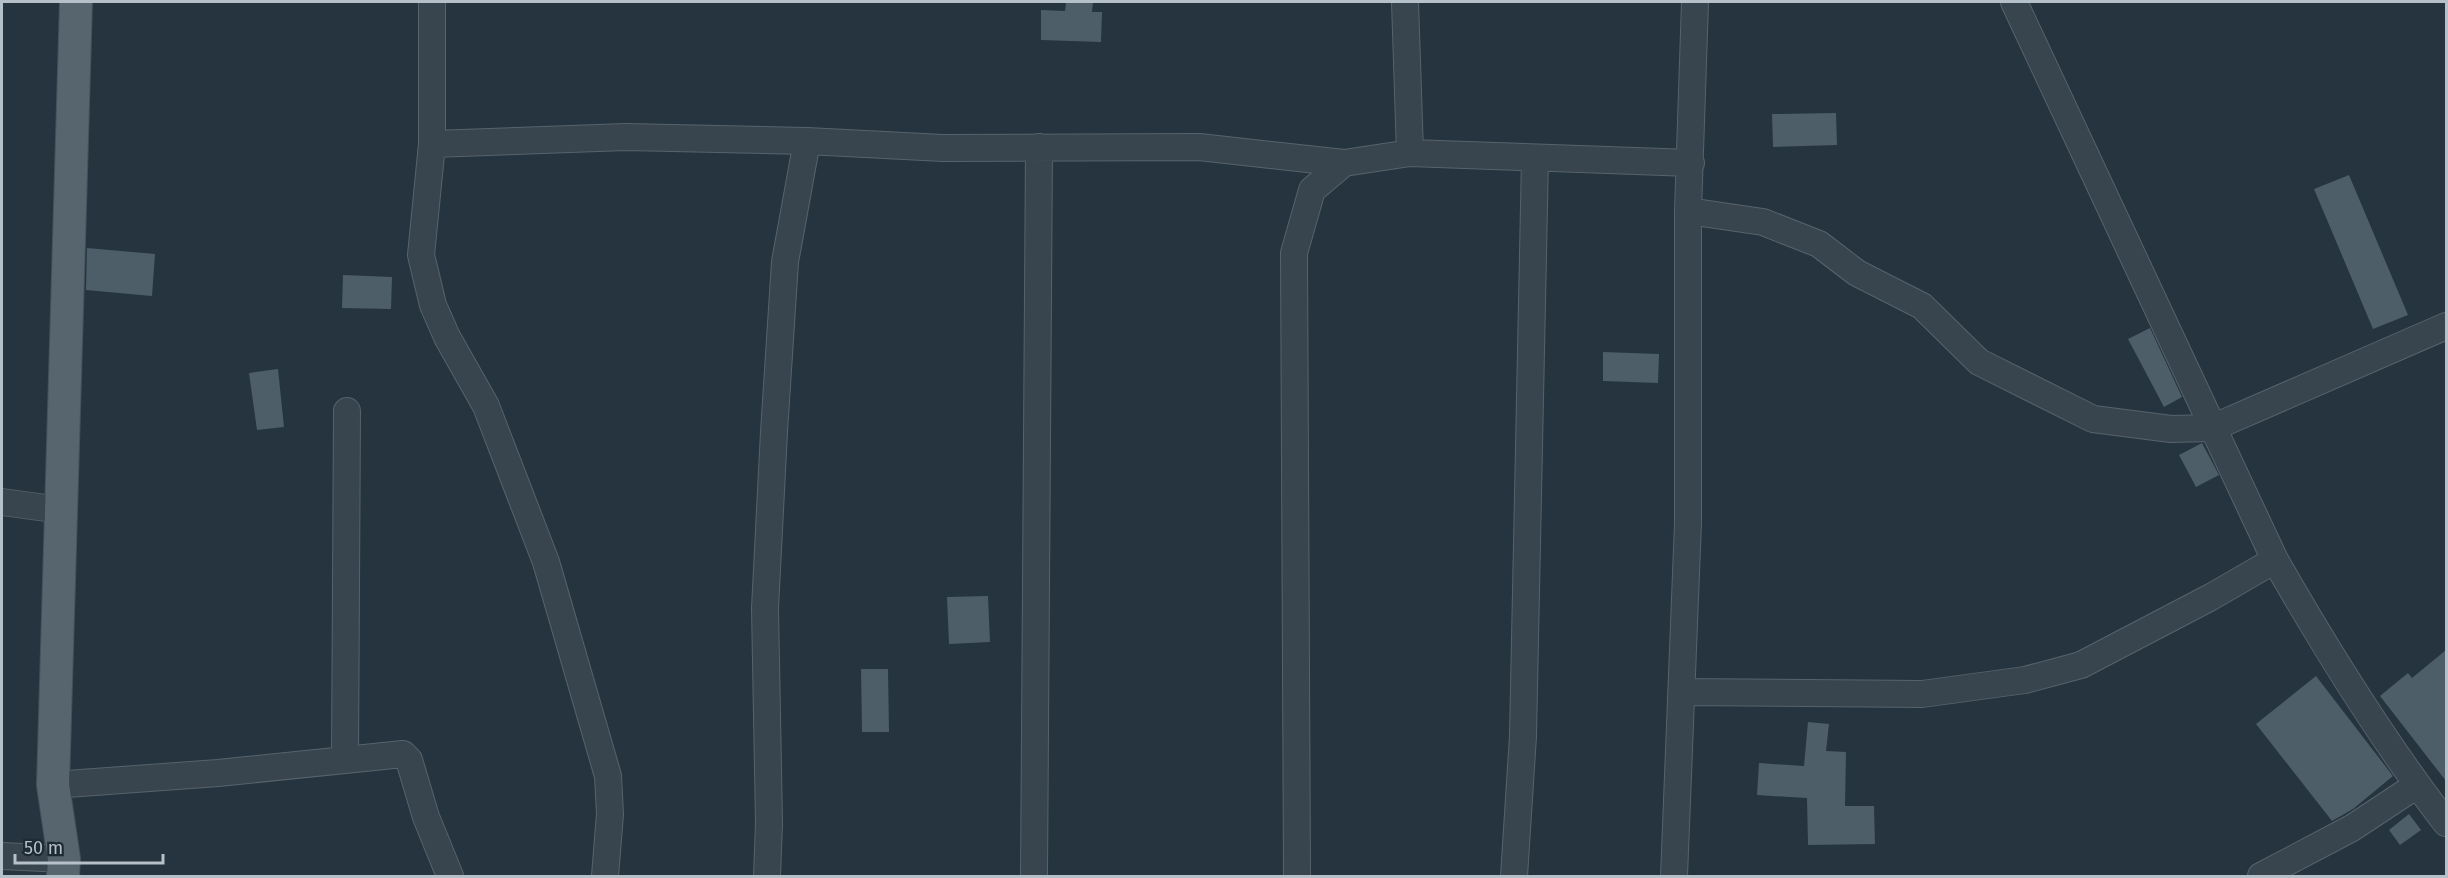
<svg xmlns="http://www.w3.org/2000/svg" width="2448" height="878" font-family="'Fira Sans',sans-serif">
  <rect width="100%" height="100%" fill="#25343e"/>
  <path fill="#4e5e69" d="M1066,2h27l-1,10h10l-1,30 -60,-2v-30l24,1z
    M1836,113l1,32 -64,2 -1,-33z
    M2349,175l59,140 -35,14 -59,-140z
    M87,248l68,6 -3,42 -66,-6z
    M343,275l49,2 -1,32 -49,-1z
    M2150,328l32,69 -18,10 -36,-68z
    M1603,352l56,2 -1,29 -55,-2z
    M278,369l6,58 -27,3 -8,-57z
    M2202,443l17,32 -23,12 -17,-32z
    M988,596l2,46 -41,2 -2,-47z
    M2446,650v131l-66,-85 28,-23 4,5z
    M861,669h27l1,63h-27z
    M2316,676l77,100 -40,33 -21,12 -76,-97z
    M1808,722l21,2 -3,27 20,1 -1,54h29l1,38 -67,1 -1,-47 -50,-3 2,-32 45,3z
    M2409,814l12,16 -21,15 -11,-15z"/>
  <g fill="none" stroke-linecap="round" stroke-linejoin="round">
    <defs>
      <path id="minor" d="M432,2v142l-11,111 12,50 14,32 39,69 60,156 62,214 2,38 -5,62
        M2014,2l261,558c52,91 107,180 171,263
        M432,144l194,-7 181,4 136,7 256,-1 145,16
        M1410,153l281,10
        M1688,211l75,11 56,22 38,29 65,33 57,56 114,57 78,10 41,-1 234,-102
        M2,502l59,8
        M1682,692l240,2 103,-14 56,-15 130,-68 64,-37
        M345,759l2,-348
        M53,785l165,-12 185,-19 6,6 17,57 24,59
        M2,856l62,3
        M767,876l2,-53 -4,-215 9,-176 11,-170 22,-121
        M1034,876l5,-729
        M1297,876l-3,-623 18,-63 32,-27 66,-10 -5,-151
        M1514,876l9,-140 12,-578
        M1674,876l14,-353v-312l7,-209
        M2261,876l91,-48 65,-43"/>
      <path id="major" d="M63,876l1,-17 -11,-74 23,-783"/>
    </defs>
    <use href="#minor" stroke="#57636c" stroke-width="28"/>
    <use href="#major" stroke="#45515a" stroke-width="34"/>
    <use href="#minor" stroke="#39454e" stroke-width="26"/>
    <use href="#major" stroke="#57656e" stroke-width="32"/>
  </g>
  <rect width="2448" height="878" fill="none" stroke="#b5c0c9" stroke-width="6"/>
  <path d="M15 854v9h148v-9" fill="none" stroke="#b5c0c9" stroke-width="3"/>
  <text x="24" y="854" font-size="18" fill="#b5c0c9" stroke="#1e2a33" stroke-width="4.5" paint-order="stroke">50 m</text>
</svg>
